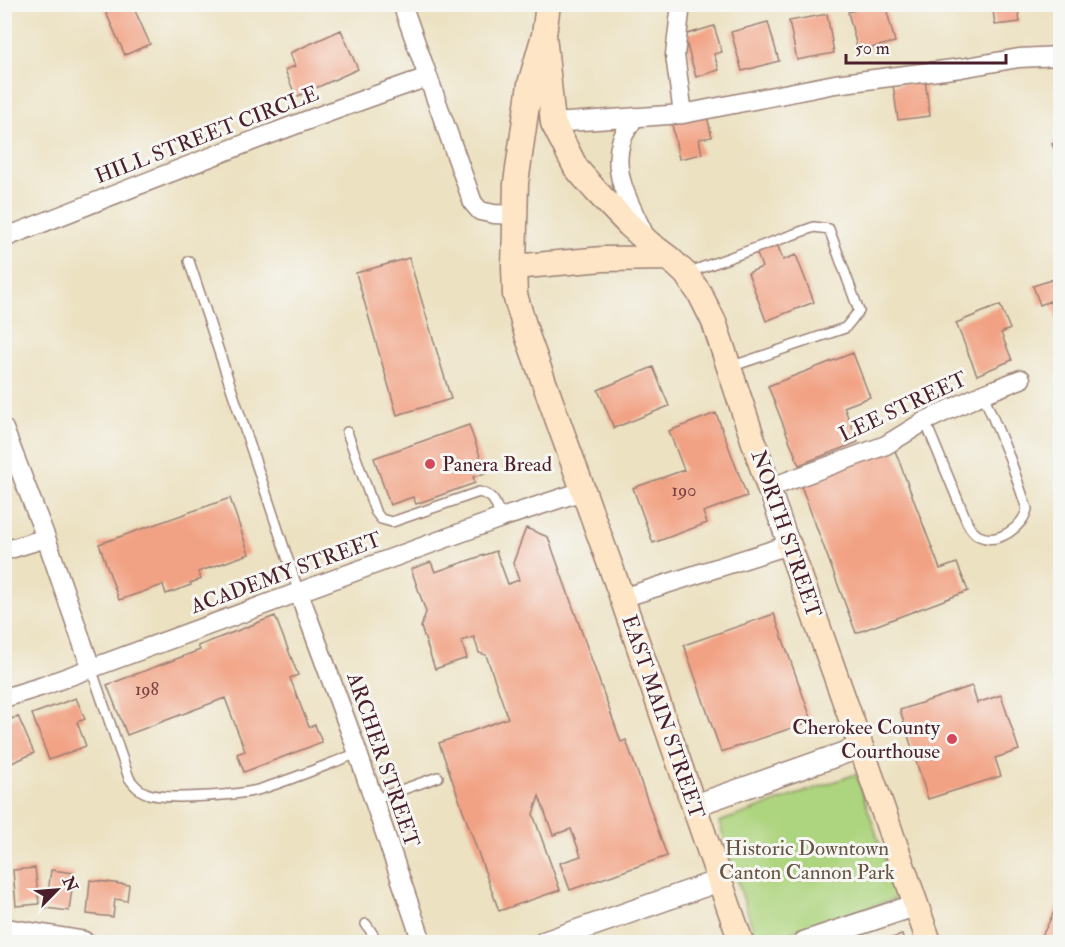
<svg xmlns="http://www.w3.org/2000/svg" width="1065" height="947" font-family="'IM FELL Double Pica',serif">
  <rect width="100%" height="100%" fill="#f6f6f2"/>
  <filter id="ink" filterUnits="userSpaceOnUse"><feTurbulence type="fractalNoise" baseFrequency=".0167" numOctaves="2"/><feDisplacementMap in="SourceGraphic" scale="12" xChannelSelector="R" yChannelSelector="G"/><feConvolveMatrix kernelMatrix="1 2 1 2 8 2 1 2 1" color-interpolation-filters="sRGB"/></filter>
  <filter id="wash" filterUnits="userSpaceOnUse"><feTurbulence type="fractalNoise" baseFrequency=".008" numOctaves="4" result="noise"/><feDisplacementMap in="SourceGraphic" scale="24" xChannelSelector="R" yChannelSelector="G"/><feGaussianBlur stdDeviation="1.35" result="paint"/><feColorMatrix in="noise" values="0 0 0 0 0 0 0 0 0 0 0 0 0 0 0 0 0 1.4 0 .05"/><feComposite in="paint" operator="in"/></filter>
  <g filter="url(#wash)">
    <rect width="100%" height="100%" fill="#ece1c1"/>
    <path fill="#add47e" stroke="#7c7a54" stroke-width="1.5" d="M856,774l42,124 -135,44h-6l-38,-120z"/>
    <g id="blocks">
      <path fill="#f2a284" d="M102,4h30l18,40 -25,11z
        M880,4h5l10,38 -37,9 -10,-39z
        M992,4h25l3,18 -25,3z
        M827,14l7,39 -37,7 -8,-39z
        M768,22l11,39 -37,10 -11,-39z
        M714,26l8,26 -8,2 5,16 -23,7 -12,-42z
        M341,30l17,39 -62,28 -11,-27 10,-4 -5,-13z
        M925,80l5,36 -32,4 -5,-35z
        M706,112l6,25 -13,2 3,15 -23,5 -8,-40z
        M1060,141v22l-8,-19z
        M776,241l7,19 13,-5 18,47 -48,19 -18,-48 14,-6 -7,-18z
        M409,258l42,141 -54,16 -41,-142z
        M1060,277v43l-3,2 -7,-21 -10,4 -7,-19z
        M1000,305l10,24 -9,4 11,27 -35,15 -21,-52z
        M853,353l17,44 -26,10 14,35 -59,23 -31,-79z
        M653,367l16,39 -55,22 -16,-38z
        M716,413l31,83 -44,16 4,11 -54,20 -20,-55 51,-18 -15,-39z
        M469,425l17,48 -13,4 2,6 -59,21 -3,-7 -23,8 -16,-47z
        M894,448l46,121 17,-6 11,28 -112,42 -56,-150z
        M230,498l19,56 -51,18 3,7 -11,4 1,2 -25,9 -3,-9 -44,15 -20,-56z
        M526,528l22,9 73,205 5,-2 41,116 -97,34 -10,-27 21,-7 -10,-27 -18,6 -14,-39 -6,18 27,76 -61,21 -60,-168 69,-25 -22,-63 -7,-2 -5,-16 -13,4 6,17 -32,11 -14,-42 5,-15 -15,-43 20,-7 4,10 61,-21 12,33 11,-4 -6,-17z
        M774,614l38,107 -91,31 -37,-107z
        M275,616l23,59 -8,3 19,49 6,-2 7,17 -78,30 -7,-18 8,-3 -20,-53 -98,37 -20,-50 93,-35 -2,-4z
        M972,686l5,17 24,-8 18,55 -24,8 6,18 -73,23 -28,-89z
        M76,698l9,21 -8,3 9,24 -37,14 -17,-46z
        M18,716l16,37 -29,13v-44z
        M35,868l4,36 -23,2 -3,-36z
        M51,870l23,3 -5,38 -23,-3z
        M90,880l39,5 -2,16 -12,-2 -2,18 -26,-3z
        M1060,903v39h-21l19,-38z
        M902,935l2,7h-25z"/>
    </g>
  </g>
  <g filter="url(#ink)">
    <use href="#blocks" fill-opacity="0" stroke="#9b8076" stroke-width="1.5"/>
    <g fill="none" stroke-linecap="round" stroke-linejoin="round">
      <defs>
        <path id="service" d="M189,261l110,332
          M687,273l127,-46 15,2 30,82 -14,17 -115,39
          M925,421l42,101c3,6 6,11 12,14 19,9 44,-9 48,-27l-17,-50 -27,-65
          M347,432l28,79 6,8 11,3 87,-30c17,4 16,12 22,26
          M91,668l38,110c4,6 9,12 17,15 18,8 96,2 115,-4 33,-10 65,-24 97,-36
          M373,800l65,-23
          M366,924l12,18"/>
        <path id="minor" d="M402,4l71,199 7,8 14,3 21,1
          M681,4l-6,51 8,59
          M635,117c-5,8 -12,17 -14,25 -10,33 11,66 24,94
          M553,123l130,-9 152,-30 126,-16 58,-10 41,-2
          M4,238c141,-55 281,-112 424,-161
          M4,429l42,109 45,130
          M769,488l117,-43 39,-24 58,-27 38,-15
          M4,551l42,-13
          M299,593l55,149 68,200
          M622,598l167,-53
          M4,698l39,-12 458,-168 82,-27"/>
        <path id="tertiary" d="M769,488l20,57
          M693,806l168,-59
          M4,929l79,13
          M545,942l176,-62
          M805,942l111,-37"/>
        <path id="secondary" d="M548,4l-4,31 9,88 23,45 20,23 33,34 20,18 20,15 17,16 14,20 14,28 55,166
          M544,35l-14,49 -14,99 -2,84 1,28 13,43 94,260 119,344
          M514,267l89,-8 66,-1
          M789,545l72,202 68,195"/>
      </defs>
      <use href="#service" stroke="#9b8076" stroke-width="12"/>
      <use href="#minor" stroke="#9b8076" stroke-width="21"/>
      <use href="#tertiary" stroke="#9b8076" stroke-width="24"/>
      <use href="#secondary" stroke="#9b8076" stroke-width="27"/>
      <use href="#service" stroke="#fff" stroke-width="9"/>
      <use href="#minor" stroke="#fff" stroke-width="18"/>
      <use href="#tertiary" stroke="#fff" stroke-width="21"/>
      <use href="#secondary" stroke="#fde5c5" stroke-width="24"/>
    </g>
  </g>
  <g fill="#d1495b" stroke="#f6f6f2" stroke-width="2">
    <circle cx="430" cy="464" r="6"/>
    <circle cx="952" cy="739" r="6"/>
  </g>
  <g text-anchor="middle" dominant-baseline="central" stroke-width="6" stroke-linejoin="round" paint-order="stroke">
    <g font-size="18" fill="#744041">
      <text x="684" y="490">190</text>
      <text x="147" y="689">198</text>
    </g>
    <g font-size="21" fill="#4a1f2b" stroke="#f6f6f2">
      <text transform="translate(207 135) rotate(-21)">HILL STREET CIRCLE</text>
      <text transform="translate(903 407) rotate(-25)">LEE STREET</text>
      <text transform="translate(786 534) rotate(71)">NORTH STREET</text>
      <text transform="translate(286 573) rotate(-20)">ACADEMY STREET</text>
      <text transform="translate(663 717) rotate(71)">EAST MAIN STREET</text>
      <text transform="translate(383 760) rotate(71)">ARCHER STREET</text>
    </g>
    <g font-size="21" fill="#4a1f2b" stroke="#f6f6f2" text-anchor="start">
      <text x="442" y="464">Panera Bread</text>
      <text x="940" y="727" text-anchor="end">Cherokee County<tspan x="940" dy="24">Courthouse</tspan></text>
    </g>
    <g font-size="21" fill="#685544" stroke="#f6f6f2">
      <text x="807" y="848">Historic Downtown<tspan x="807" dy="24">Canton Cannon Park</tspan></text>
    </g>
  </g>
  <rect width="1065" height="947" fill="none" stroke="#f6f6f2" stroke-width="24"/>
  <g transform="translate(57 890) rotate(65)" stroke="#f6f6f2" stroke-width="4.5" paint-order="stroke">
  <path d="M0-4.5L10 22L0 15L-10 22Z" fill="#4a1f2b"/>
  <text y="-9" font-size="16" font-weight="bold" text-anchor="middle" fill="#4a1f2b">N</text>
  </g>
  <path d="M846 54v9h160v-9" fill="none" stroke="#4a1f2b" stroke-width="3"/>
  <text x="855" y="54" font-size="18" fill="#4a1f2b" stroke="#f6f6f2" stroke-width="4.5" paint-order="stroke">50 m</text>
</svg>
